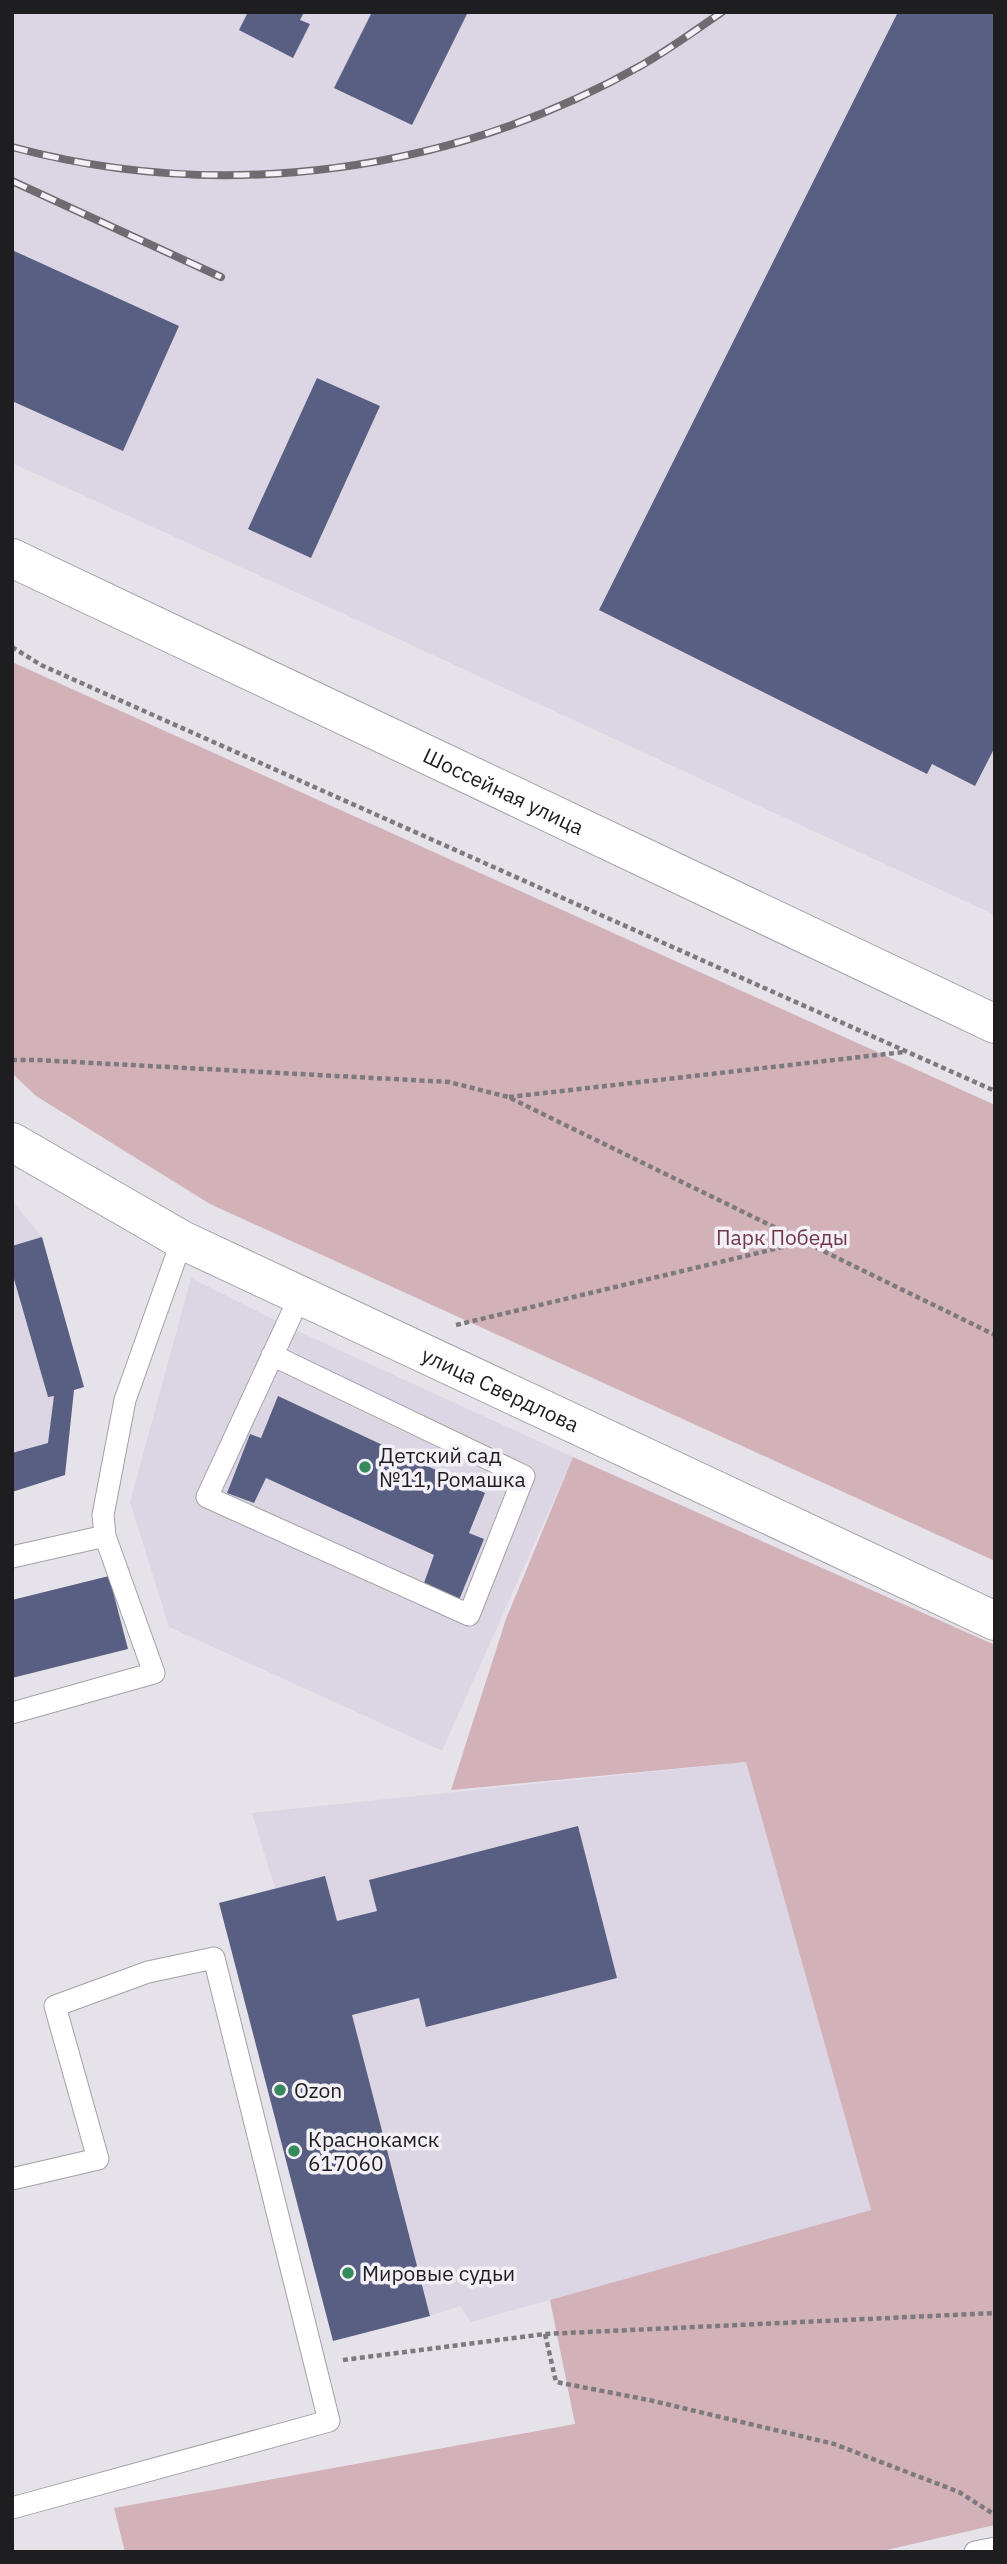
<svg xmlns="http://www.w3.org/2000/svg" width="1007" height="2564" font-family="'IBM Plex Sans',sans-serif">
  <rect width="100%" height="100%" fill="#e6e2ea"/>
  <path fill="#dcd6e4" d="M12,12h983v903l-614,-284 -369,-168z
    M12,1200l30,37 42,150 -10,3 -9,85 -53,17z
    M191,1278l96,48 286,131 -131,294 -273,-124 -39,-125z
    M746,1762l125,448 -400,112 -11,-16 -30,10 -158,-437 -20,-66z"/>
  <path fill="#d3b1b8" d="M12,662l983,443v456l-785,-357 -174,-108 -24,-23z
    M573,1457l422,188v880l-117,27h-753l-11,-44 461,-84 -25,-124 321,-90 -125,-448 -295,28 55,-171z"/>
  <path fill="#585f82" d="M248,12h56l-4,8 10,4 -17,34 -54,-28z
    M372,12h96l-56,113 -78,-37z
    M898,12h97v735l-20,39 -43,-22 -5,10 -328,-164z
    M12,250l167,76 -56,125 -111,-50z
    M317,378l63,28 -69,152 -63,-29z
    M42,1237l42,150 -10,3 -9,85 -53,17v-39l36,-10 6,-47 -6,1 -36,-125v-26z
    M278,1396l207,97 -16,40 15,6 -25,61 -35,-17 10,-28 -168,-77 -12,25 -27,-10 23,-59 11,4z
    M109,1576l19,73 -116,29v-78z
    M578,1826l39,152 -191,49 -7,-29 -67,17 78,301 -97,25 -114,-438 106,-27 12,45 40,-10 -8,-31z"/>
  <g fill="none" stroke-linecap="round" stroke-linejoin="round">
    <defs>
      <path id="lane" d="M272,1355l252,121 -55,139 -262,-118 93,-201
        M12,1557l93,-21
        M12,1713l142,-40 -49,-137 -2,-21 22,-115 57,-160
        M12,2179l86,-20 -43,-153 93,-34 66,-14 115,463 -317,87
        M975,2552l20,-4"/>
      <g id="street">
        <path id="s1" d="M12,1142l170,98 813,381"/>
      </g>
      <g id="secondary">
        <path id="s2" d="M12,558l983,466"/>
      </g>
    </defs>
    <use href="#lane" stroke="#a3a0a7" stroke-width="23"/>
    <use href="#street" stroke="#a3a0a7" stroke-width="40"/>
    <use href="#secondary" stroke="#a3a0a7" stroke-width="40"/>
    <path stroke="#7d7a7f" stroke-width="4.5" stroke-dasharray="5 3.5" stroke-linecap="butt" d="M12,647l29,18 954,426
      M12,1060h25l412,22 59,15 487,238
      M509,1097l395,-45
      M456,1325l348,-83
      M545,2334l11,48 93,18 185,44 125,48 36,23
      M343,2360l202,-26 450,-21"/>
    <use href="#lane" stroke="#fff" stroke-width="21"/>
    <use href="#street" stroke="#fff" stroke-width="38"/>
    <use href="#secondary" stroke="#fff" stroke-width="38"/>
    <defs>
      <path id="rail" d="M12,147c212,57 440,26 630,-82 28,-16 54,-35 80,-53
        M12,181l209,96"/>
    </defs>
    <use href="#rail" stroke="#6f6c71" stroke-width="8"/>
    <use href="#rail" stroke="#f3f0f7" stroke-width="5" stroke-dasharray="16" stroke-linecap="butt"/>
  </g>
  <g fill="#368a5c" stroke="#f3f0f7" stroke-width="2.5">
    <circle cx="365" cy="1467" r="7"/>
    <circle cx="280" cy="2090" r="7"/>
    <circle cx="294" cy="2151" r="7"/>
    <circle cx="348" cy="2273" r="7"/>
  </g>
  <g text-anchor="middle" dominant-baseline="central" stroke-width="7" stroke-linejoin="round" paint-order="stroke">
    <g font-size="21" fill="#1e1d1f" stroke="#f3f0f7">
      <text stroke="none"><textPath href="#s2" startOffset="544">Шоссейная улица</textPath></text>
      <text stroke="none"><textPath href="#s1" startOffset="548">улица Свердлова</textPath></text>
    </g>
    <g font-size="21" fill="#733747" stroke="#f3f0f7">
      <text x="782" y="1237">Парк Победы</text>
    </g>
    <g font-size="21" fill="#1e1d1f" stroke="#f3f0f7" text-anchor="start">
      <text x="379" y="1455">Детский сад<tspan x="379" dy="24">№11, Ромашка</tspan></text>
      <text x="294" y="2090">Ozon</text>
      <text x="308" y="2139">Краснокамск<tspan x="308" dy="24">617060</tspan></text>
      <text x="362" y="2273">Мировые судьи</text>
    </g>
  </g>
  <rect width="1007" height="2564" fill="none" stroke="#1e1d1f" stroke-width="28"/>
</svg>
